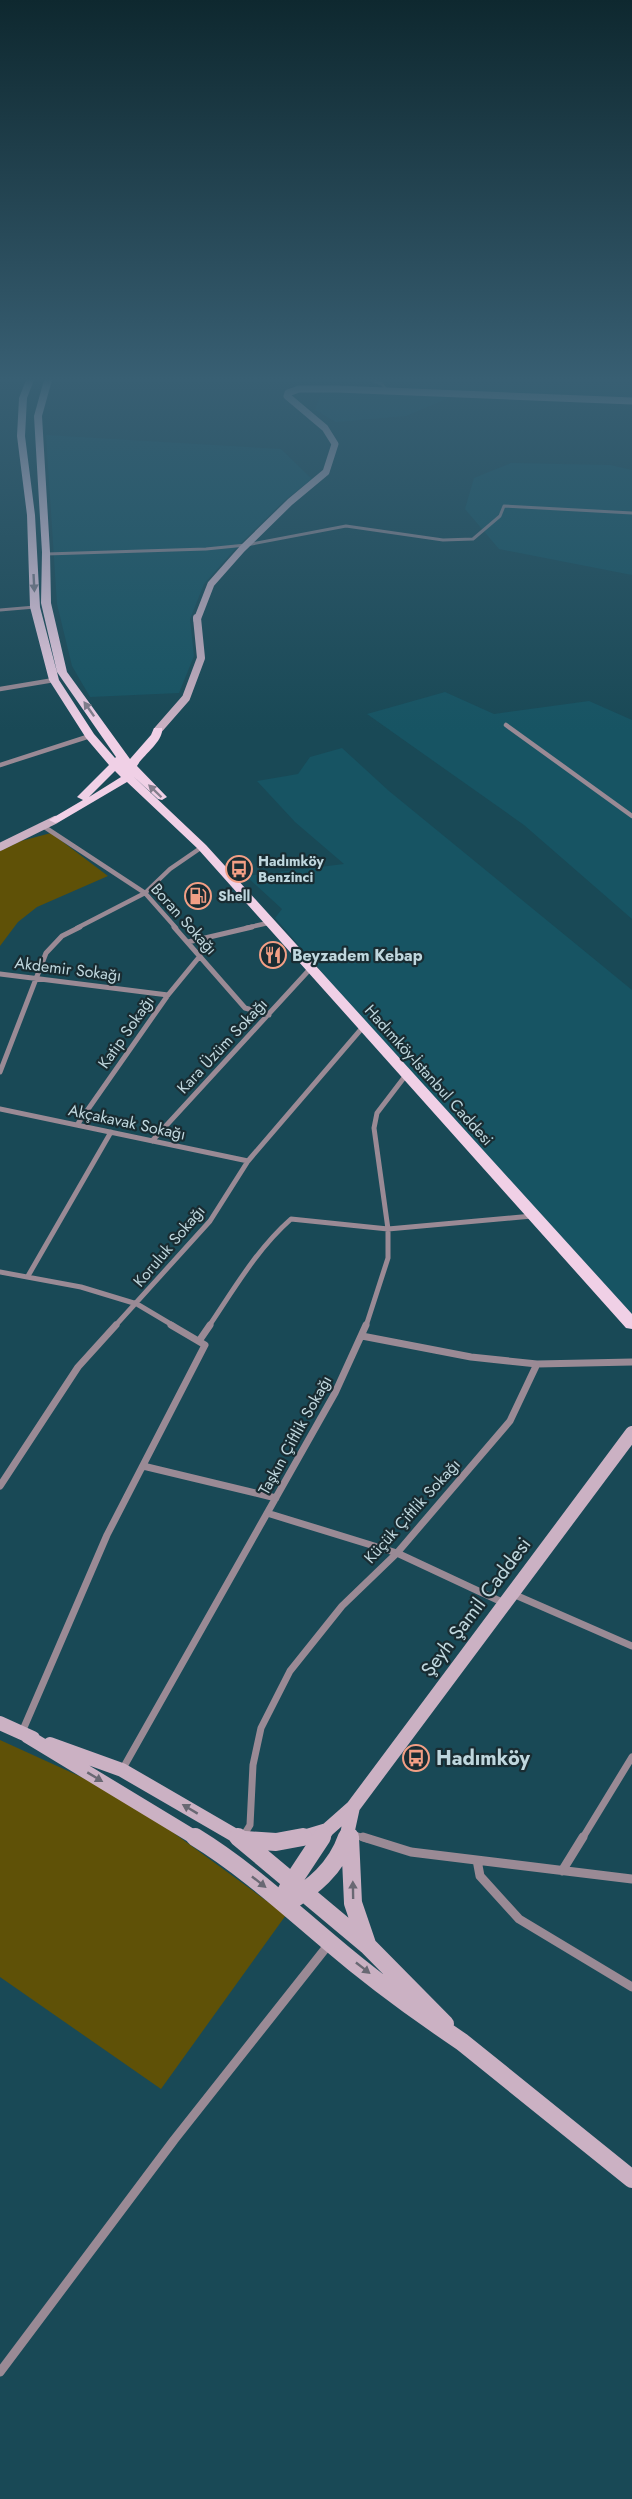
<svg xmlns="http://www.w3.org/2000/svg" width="632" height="2499" font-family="Jost,sans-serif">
  <rect width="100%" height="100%" fill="#194956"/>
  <path fill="#175463" d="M428,380h204v19l-169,-7 -57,24 -70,6 -21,-12 9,-26 79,5z
    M46,435l235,14 31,30 -28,22 -48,47 -32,36 -14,35 4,37 -15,37 -89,4 -18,-31 -15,-62z
    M511,463l99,2 22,5v105l-133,-26 -34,-40 9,-31z
    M445,692l49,22 95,-13 43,19v199l-108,-94 -157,-111z
    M342,748l47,43 243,199v326l-269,-289 -45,-60 -43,-49 7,-9 -36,-33 98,-12 -49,-42 -38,-41 41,-7 12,-17z"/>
  <path fill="#5f5107" d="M51,833l57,43 -71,31 -19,15 -18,24v-95l21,-10z
    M0,1740l123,56 163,119 -125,174 -161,-112z"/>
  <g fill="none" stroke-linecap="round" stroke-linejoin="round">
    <path stroke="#9a8a95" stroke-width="3" d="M372,380l10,4 5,7
      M46,554l160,-5 40,-4 100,-19 97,14 30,-1 27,-23 4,-10 128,7
      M0,610l35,-3"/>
    <path stroke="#9a8a95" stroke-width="4.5" d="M0,689l54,-9
      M506,725l126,91
      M0,765l90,-29
      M43,826l102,67 31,35
      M77,928l68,-35 25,-24 32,-22
      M246,928l22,-5"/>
    <path stroke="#9a8a95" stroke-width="5" d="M174,927l71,81 24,7
      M188,942l64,-15
      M0,974l168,21
      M0,1072l46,-119 16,-17 18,-9
      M0,1109l248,52
      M77,1125l91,-130 32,-39
      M152,1141l158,-172
      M0,1272l81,15 56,17 37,22
      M28,1276l83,-144
      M115,1326l95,-105 38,-60 115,-134
      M209,1326c25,-37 48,-77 82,-107l97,10 -14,-101 3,-15 29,-38
      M366,1326l22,-68v-29l144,-13"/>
    <path stroke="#9a8a95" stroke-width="7" d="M362,1336l109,21 66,7
      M199,1341l11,-16
      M143,1466l133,32
      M0,1486l78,-119 38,-42
      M267,1513l130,40 107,50
      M513,1594l119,52
      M22,1732l85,-197 98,-190 -34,-20
      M122,1770l213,-377 31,-68
      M352,1834l15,5
      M242,1838l8,-13 3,-60 8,-37 29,-57 52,-65 55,-53 113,-132 27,-57 95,-2
      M582,1839l50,-82"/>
    <path stroke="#9a8a95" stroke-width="9" d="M363,1837l48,15 221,27
      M477,1860l3,16 39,43 113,68
      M562,1871l21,-34
      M0,2372l174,-232 155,-196"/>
    <path stroke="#cbb1c3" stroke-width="7" d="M197,620l14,-36 31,-35 48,-47 36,-30 9,-28 -10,-16 -38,-32 1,-3 11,-4h38l295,12"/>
    <path stroke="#cbb1c3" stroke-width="8" d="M158,730l28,-32 15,-40 -4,-40
      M0,847l55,-27"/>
    <path stroke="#cbb1c3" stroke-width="14" d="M0,1723l33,15
      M27,1736l170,103
      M50,1744l72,26 119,69
      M350,1835v4
      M297,1839l30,-9
      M321,1839l6,-9 26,-23 279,-374
      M346,1839l7,-32"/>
    <path stroke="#cbb1c3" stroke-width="18" d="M195,1837c49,30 90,68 134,105 42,36 87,69 133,100l170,137
      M238,1837l129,108 78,79
      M350,1837l3,66 14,41
      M245,1840l31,2 27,-5
      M286,1904l-2,-7 3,-7 35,-53
      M286,1904c27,-17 50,-35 61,-67"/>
    <path fill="#f0d0e6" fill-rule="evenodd" d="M26,380h8l-7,18 -2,38 10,79 5,92 19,73 35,54 21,24 1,-1 -59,-85 -16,-69 1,-51 -8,-136 10,-36h8l-10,36 8,136 1,51 16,69 63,87 21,-24 3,-7h8c2,13 -18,26 -25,38l30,31 -5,3 -4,-1 -25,-23 73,69 426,469v15l-6,-1 -428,-479 -71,-67 -68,40 -4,1 -6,-3 34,-20 -6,-3 32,-32 -23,-27 -37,-58 -19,-73 -3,-92 -10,-79 2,-38zM115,771l6,6 -32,20z"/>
  </g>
  <defs><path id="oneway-solid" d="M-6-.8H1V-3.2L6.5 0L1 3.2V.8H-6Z" transform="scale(1.5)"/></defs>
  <g fill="#847e8c">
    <use href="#oneway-solid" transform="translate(34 583) rotate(87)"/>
    <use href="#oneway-solid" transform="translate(89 709) rotate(-125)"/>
    <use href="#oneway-solid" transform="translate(155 791) rotate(-136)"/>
  </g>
  <g fill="#696873">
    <use href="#oneway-solid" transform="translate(95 1777) rotate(31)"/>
    <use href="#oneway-solid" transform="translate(190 1809) rotate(-149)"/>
    <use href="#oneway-solid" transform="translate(259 1882) rotate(38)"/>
    <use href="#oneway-solid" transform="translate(353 1890) rotate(-91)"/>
    <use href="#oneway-solid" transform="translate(363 1968) rotate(38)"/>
  </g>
  <linearGradient id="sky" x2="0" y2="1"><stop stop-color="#0e282f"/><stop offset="0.52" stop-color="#385f73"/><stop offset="1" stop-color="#385f73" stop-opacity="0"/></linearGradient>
  <rect width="632" height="730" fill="url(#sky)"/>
  <defs>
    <symbol id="bus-ring" viewBox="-11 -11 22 22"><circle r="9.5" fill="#192c32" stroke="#f39f85" stroke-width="1.5"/><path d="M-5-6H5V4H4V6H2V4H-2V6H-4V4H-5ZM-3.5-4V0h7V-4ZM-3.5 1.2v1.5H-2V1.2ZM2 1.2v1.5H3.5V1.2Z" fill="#f39f85"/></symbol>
    <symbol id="fuel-ring" viewBox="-11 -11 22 22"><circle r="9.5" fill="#192c32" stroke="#f39f85" stroke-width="1.5"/><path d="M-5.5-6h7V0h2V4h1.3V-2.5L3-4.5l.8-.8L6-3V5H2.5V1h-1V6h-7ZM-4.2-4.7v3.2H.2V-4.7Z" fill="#f39f85"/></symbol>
    <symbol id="restaurant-ring" viewBox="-11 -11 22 22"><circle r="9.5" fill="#192c32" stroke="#f39f85" stroke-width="1.5"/><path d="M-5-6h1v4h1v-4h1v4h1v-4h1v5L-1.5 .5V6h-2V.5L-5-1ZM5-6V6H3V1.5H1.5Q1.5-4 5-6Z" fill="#f39f85"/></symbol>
  </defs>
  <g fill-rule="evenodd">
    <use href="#bus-ring" x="224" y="854" width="30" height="30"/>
    <use href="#fuel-ring" x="183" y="881" width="30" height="30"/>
    <use href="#restaurant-ring" x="258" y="940" width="30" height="30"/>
    <use href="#bus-ring" x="401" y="1743" width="30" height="30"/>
  </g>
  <g text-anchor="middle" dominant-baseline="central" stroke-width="4.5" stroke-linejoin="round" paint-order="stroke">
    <g font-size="14" font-weight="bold" fill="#bfd7de" stroke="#192c32" text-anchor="start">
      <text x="258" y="861">Hadımköy<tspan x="258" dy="16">Benzinci</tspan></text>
      <text x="218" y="896">Shell</text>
    </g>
    <g font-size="16" fill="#bfd7de" stroke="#192c32">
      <text transform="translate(184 919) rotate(48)">Boran Sokağı</text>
      <text transform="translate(68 969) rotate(7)">Akdemir Sokağı</text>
      <text transform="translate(126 1032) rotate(-55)">Katip Sokağı</text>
      <text transform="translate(222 1046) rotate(-47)">Kara Üzüm Sokağı</text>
      <text transform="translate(429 1075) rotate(48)">Hadımköy-İstanbul Caddesi</text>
      <text transform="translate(127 1122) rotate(12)">Akçakavak Sokağı</text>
      <text transform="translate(169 1246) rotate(-50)">Koruluk Sokağı</text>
      <text transform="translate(295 1435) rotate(-61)">Taşkın Çiftlik Sokağı</text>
      <text transform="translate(412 1511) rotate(-48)">Küçük Çiftlik Sokağı</text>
    </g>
    <g font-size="16" font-weight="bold" fill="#bfd7de" stroke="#192c32" text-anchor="start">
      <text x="292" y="955">Beyzadem Kebap</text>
    </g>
    <g font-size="20" fill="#bfd7de" stroke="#192c32">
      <text transform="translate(476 1607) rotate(-53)">Şeyh Şamil Caddesi</text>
    </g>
    <g font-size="20" font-weight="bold" fill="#bfd7de" stroke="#192c32" text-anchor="start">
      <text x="436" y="1758">Hadımköy</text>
    </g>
  </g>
</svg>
